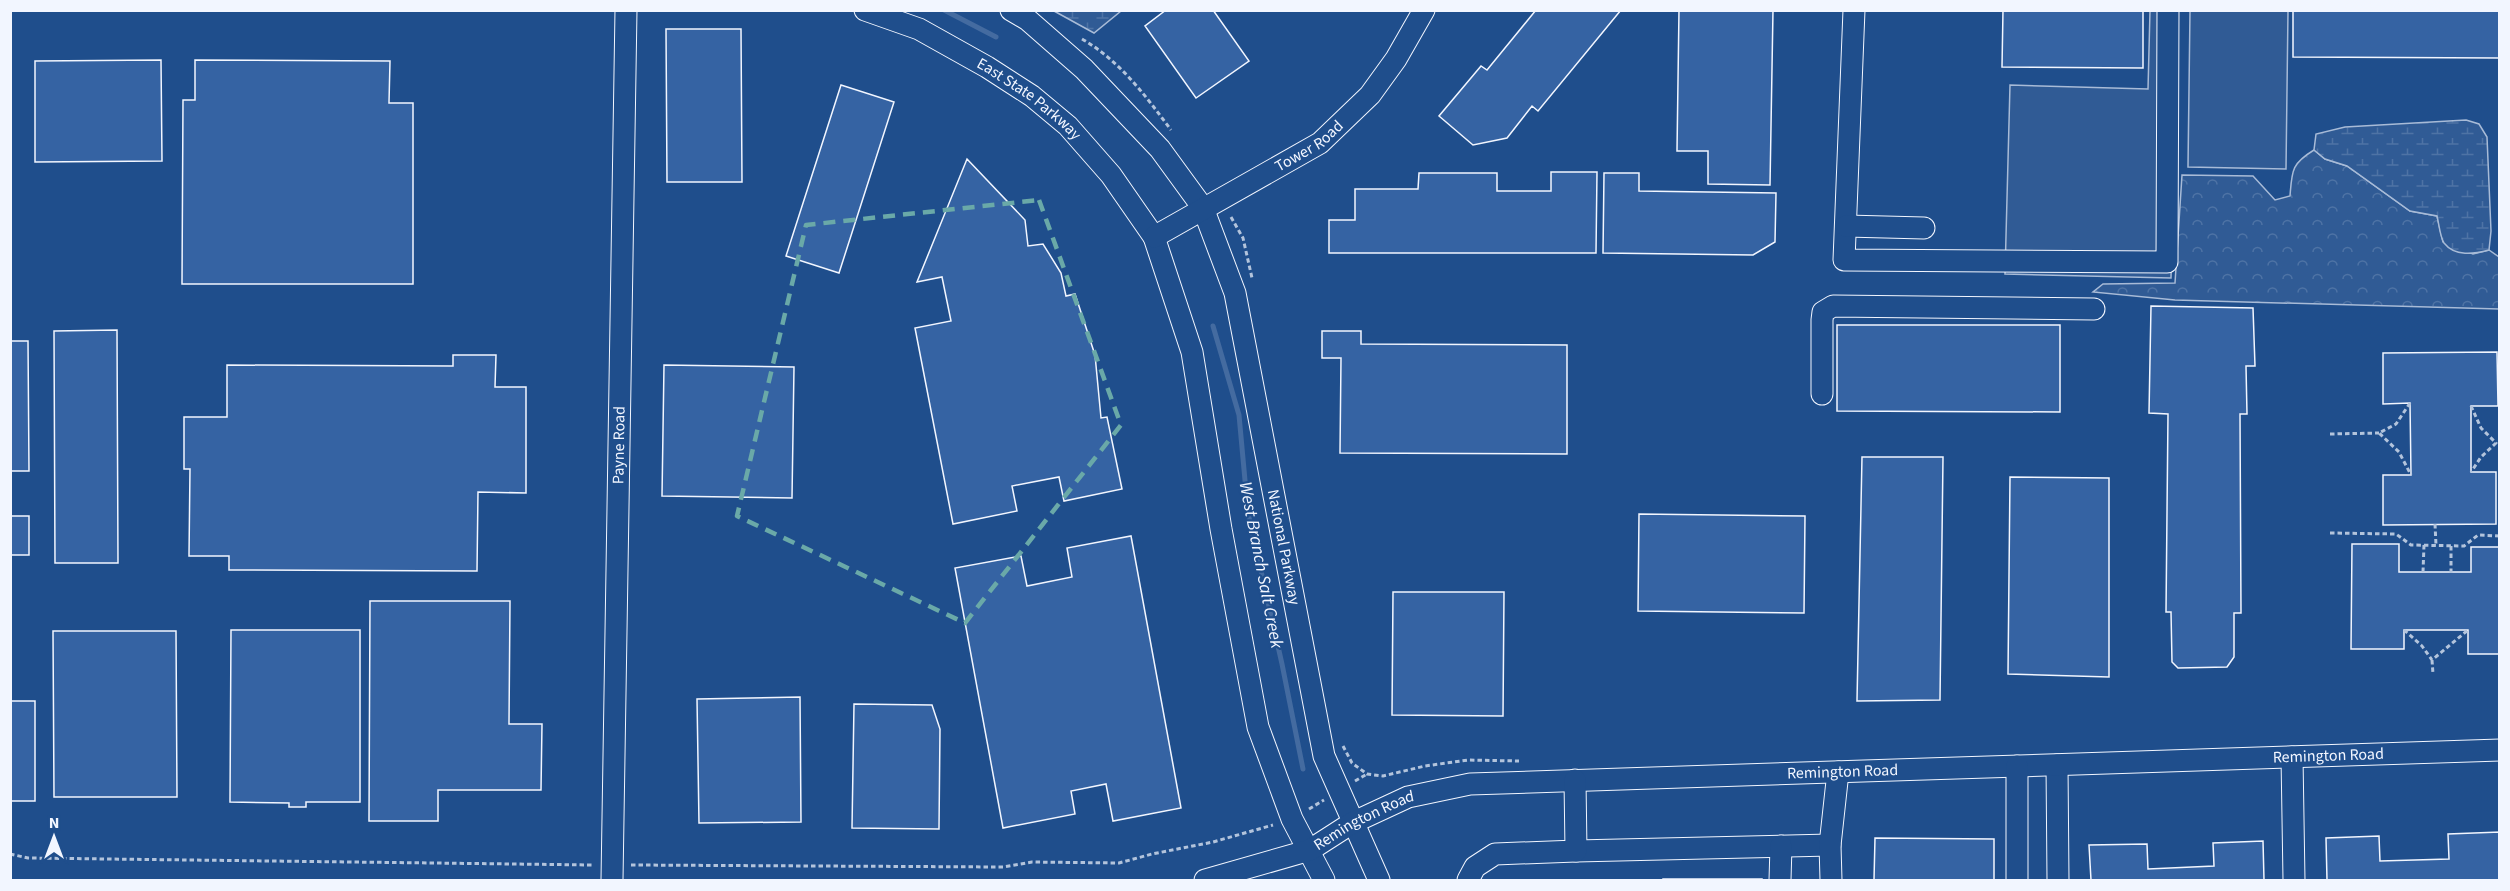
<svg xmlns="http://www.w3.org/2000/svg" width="2510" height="891" font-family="'Source Sans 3',sans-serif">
  <defs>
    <pattern id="forest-crowns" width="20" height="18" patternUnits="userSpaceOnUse" patternTransform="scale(1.5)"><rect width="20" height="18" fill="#305b95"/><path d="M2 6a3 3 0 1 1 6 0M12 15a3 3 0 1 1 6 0" fill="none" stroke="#4e73a5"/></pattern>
    <pattern id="wetland-marsh" width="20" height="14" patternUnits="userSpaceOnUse" patternTransform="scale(1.5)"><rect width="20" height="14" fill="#305b95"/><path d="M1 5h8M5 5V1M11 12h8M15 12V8" fill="none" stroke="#4e73a5"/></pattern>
  </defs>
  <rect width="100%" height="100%" fill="#1f4e8c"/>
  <path fill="url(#forest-crowns)" stroke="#a8bbd7" stroke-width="1.5" d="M2314,150l11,9 22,7 63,45 27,5 6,26 30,12 16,-4 10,7v52l-324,-9 -82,-8 10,-8 72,-1 7,-108 71,1 22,24 15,-4c2,-25 1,-32 24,-46z"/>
  <path fill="url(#wetland-marsh)" stroke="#a8bbd7" stroke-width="1.5" d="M1054,11h67l-27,22z
    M2466,120l13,4 8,13 4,94 -2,19c-15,4 -34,7 -45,-7 -4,-6 -5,-19 -7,-27l-27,-5 -63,-45 -22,-7 -11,-9 2,-16 29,-7z"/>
  <path fill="#305b95" stroke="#a8bbd7" stroke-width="1.5" d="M2150,11h27l-6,267 -166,-4 5,-189 138,4z
    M2190,11h98l-2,158 -98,-2z"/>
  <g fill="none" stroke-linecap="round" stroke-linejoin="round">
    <path stroke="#446ba0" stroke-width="5" d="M944,10l52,27
      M1213,326l26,89 9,98 34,151 21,105"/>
  </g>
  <path fill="#3563a3" stroke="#f2f6ff" stroke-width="1.5" d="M1166,10h47l36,51 -53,37 -51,-72z
    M1536,10h85l-83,101 -6,-5 -25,32 -34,7 -34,-29 42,-50 6,4z
    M1679,10h94l-3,175 -62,-1v-33h-31z
    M2003,10h140v58l-141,-1z
    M2293,10h207v48l-207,-1z
    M666,29h75l1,153h-75z
    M161,60l1,101 -127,1v-101z
    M195,60l195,1 -1,42h24v181h-231l1,-184h12z
    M841,85l53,17 -55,171 -53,-17z
    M967,159l58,61 3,26 15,-2 18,29 5,23 9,-2 20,61 6,63 6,-1 15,72 -58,12 -5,-24 -47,9 5,25 -64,13 -38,-196 36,-7 -9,-44 -25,5z
    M1551,172h46l-1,81h-267v-33h26v-31h63l1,-16h78v18h54z
    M1604,173h35v18l137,2 -1,49 -22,13 -150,-2z
    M2151,306l102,2 2,58h-9l1,48h-7l1,199h-7v44l-7,10 -49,1 -6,-6 -1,-50h-5l2,-198 -19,-1z
    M1837,325h223v87l-223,-1z
    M117,330l1,233h-63l-1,-232z
    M1322,331h39v13l206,1v109l-227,-1 1,-95h-19z
    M10,341h18l1,130h-19z
    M2497,352l1,54h-27v66h25v52l-113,1v-50h28l-1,-72 -27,1v-51z
    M453,355h43l-1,32h31v106l-48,-1 -1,79 -248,-1v-14h-40l1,-87h-6v-52h43v-52l226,1z
    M664,365l130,2 -2,131 -130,-2z
    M1862,457h81l-3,243 -83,1z
    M2010,477l99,1v199l-101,-3z
    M1639,514l166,2 -1,97 -166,-2z
    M10,516h19v39h-19z
    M1131,536l50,272 -68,13 -7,-37 -35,7 4,23 -72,14 -48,-260 66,-12 6,30 45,-9 -5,-29z
    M2352,544h47v28h72v-25h29v107h-32v-24h-64v19h-53z
    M1393,592h111l-1,124 -111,-1z
    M370,601h140l-1,123h33l-1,66h-103v31h-69z
    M231,630h129v172h-54v5h-17v-4l-59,-1z
    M53,631h123l1,166h-123z
    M800,697l1,125 -102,1 -2,-124z
    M10,701h25v100h-25z
    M854,704l78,1 8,24 -1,100 -87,-1z
    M2500,832v48h-173l-1,-42 53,-2 1,25 69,-2 -1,-25z
    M1875,838l119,1v41h-120z
    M2263,841l1,39h-173l-2,-35 58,-1 1,25 66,-3 -1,-23z
    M1663,879h99v1h-99z"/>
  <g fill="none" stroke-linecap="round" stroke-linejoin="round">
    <defs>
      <g id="minor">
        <path id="s1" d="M865,10l54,19 68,38 45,29 36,30 43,49 43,62 38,115 29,177 37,198 34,92 32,61"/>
        <path id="s2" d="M1011,10l17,10 56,49 76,80 43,59 32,85 89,463 55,124"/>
        <path d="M1854,10l-10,250 323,2 1,-252"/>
        <path d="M1846,226l78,2"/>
        <path id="s3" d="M1154,237l166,-94 50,-48 26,-36 28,-49"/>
        <path d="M1822,394v-74l1,-8 10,-6 261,3"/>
        <path d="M2292,757l2,123"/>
        <path d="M2057,765l1,115"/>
        <path d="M1576,851l254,-6"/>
        <path id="s4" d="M612,880l14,-870"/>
        <path id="s5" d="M1205,880l105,-30 42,-27 56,-26 62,-13 1030,-34"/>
        <path d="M1468,880l7,-13 20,-13 81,-3 -1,-71"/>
        <path d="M1780,880l1,-34"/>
        <path d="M1831,880l-1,-35 8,-73"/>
        <path d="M2017,880v-114"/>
      </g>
    </defs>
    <use href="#minor" stroke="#f2f6ff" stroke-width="23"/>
    <path stroke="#b3c4dc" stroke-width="3" stroke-dasharray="4.5 3" stroke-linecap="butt" d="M1082,39c38,22 63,56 89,91
      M1231,217l12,21 9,40
      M2410,403l-14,21 -17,9 20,19 12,23
      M2471,406l10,22 15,15 -15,14 -10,15
      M2330,434l49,-1
      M2435,524l1,21
      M2330,533l66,1 15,11 53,1 14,-11 22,1
      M2451,546v27
      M2423,572l1,-27
      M2404,630l18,16 10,14 36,-30
      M2432,660l1,14
      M1343,746l9,17 15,11 16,2 42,-10 43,-6 51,1
      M1355,781l12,-7
      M1309,809l15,-9
      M10,854l18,4 566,7
      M631,865l372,2 29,-5 87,1 33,-9 61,-12 60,-17"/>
    <use href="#minor" stroke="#1f4e8c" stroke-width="21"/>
  </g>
  <path fill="none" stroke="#6aa9a8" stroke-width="4.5" stroke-dasharray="12 8" stroke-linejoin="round" d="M1039,200l82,225 -156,198 -228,-107 69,-291z"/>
  <g text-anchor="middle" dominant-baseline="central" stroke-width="4.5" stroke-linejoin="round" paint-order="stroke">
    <g font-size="16" fill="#f2f6ff" stroke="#1f4e8c">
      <text stroke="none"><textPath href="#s1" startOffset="188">East State Parkway</textPath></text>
      <text stroke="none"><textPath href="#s3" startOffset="180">Tower Road</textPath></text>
      <text stroke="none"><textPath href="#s4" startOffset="435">Payne Road</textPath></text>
      <text stroke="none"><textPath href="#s2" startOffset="627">National Parkway</textPath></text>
      <text stroke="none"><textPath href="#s5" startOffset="1143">Remington Road</textPath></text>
      <text stroke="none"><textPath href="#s5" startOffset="657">Remington Road</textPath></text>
      <text stroke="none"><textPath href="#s5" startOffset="171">Remington Road</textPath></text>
    </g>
    <g font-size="18" font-style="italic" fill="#f2f6ff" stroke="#1f4e8c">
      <text transform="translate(1261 565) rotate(79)">West Branch Salt Creek</text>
    </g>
  </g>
  <rect width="2510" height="891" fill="none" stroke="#f2f6ff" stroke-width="24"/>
  <g transform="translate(54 837)" stroke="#1f4e8c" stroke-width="4.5" paint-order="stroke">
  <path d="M0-4.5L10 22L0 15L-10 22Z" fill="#f2f6ff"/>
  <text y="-9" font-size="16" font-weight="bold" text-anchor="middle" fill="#f2f6ff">N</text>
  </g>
</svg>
